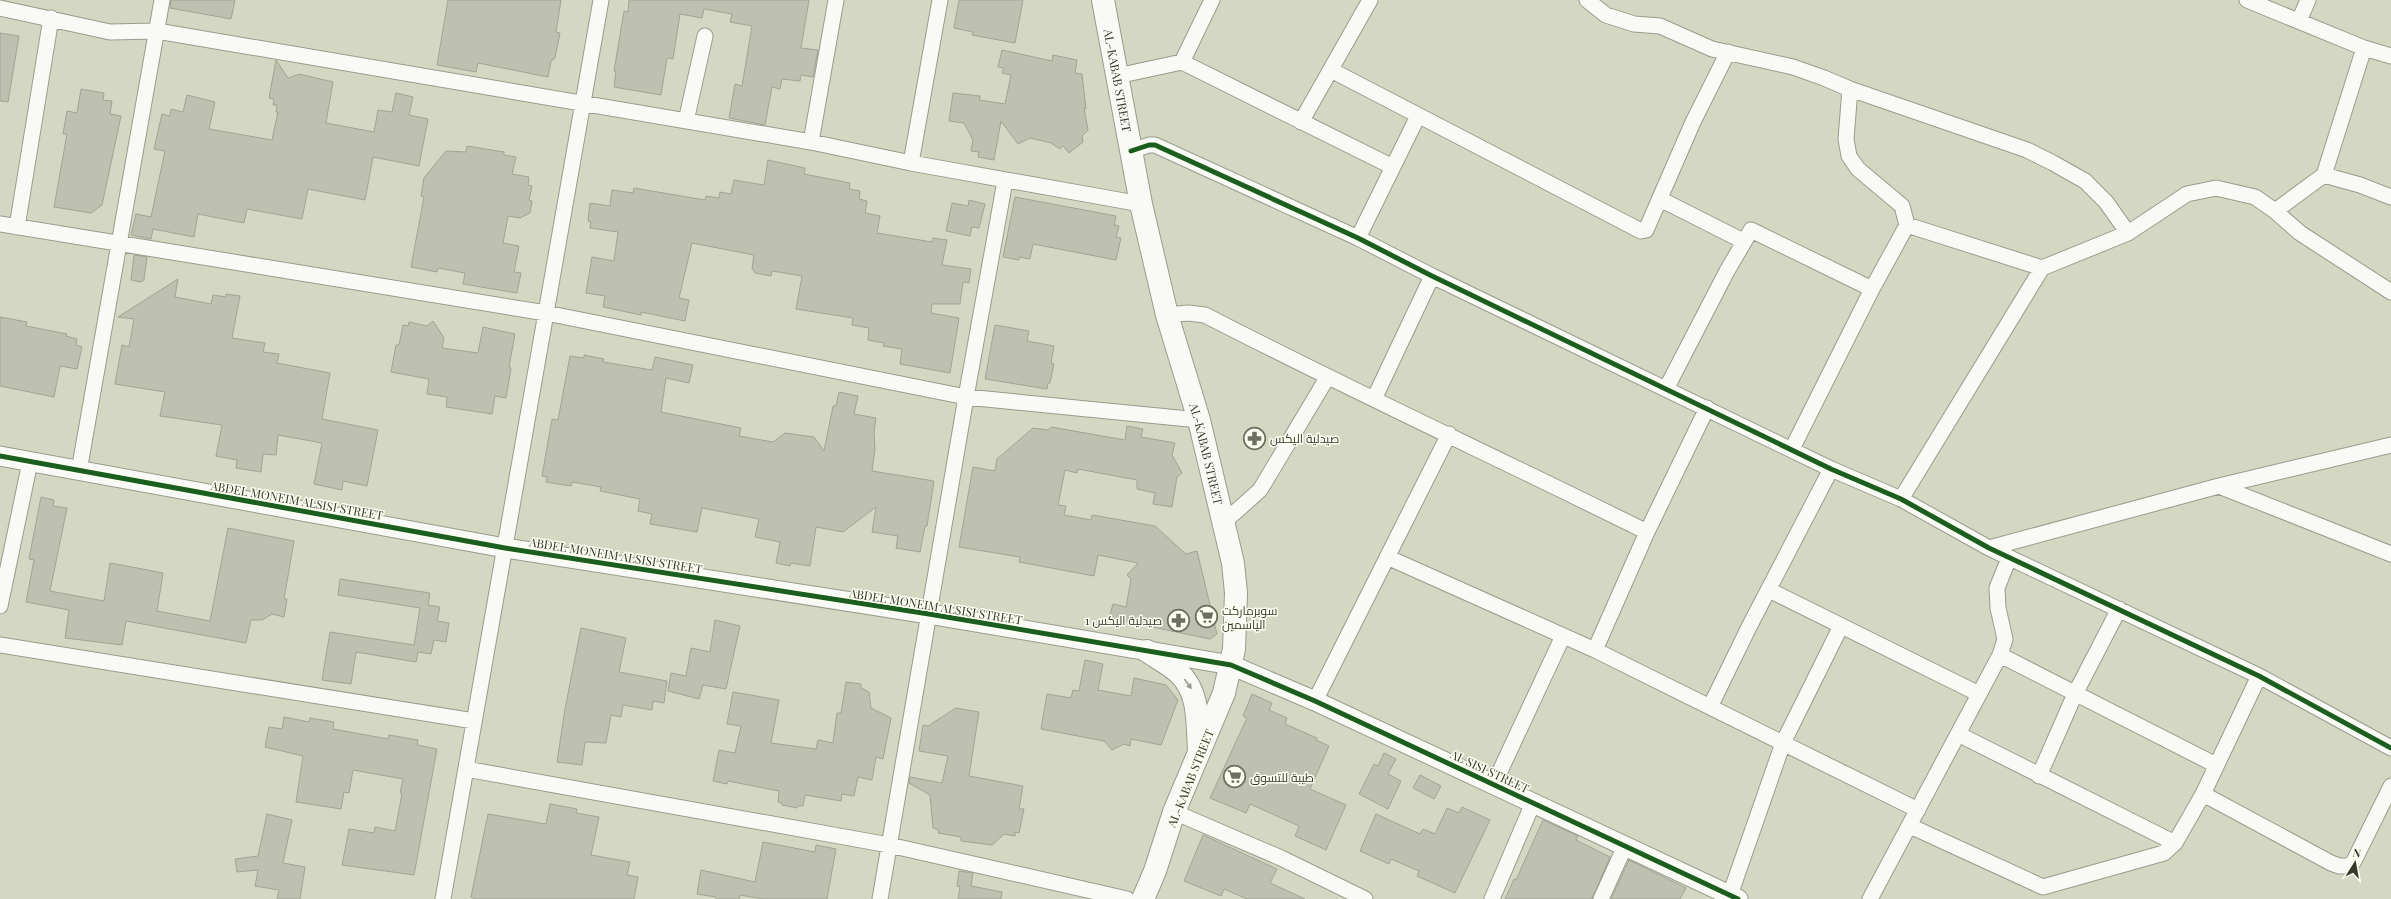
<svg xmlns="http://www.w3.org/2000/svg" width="2391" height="899" font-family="'Playfair Display',Cairo,serif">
  <rect width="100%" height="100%" fill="#d4d8c2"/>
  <path fill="#bec1b0" stroke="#a1a493" d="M171,0h64l-4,19 -61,-11z
    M448,0h113l-5,32 4,1 -5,25 -4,3 -3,16 -70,-14 -2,9 -39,-7z
    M629,0h180l-8,48 17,2 -5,27 -12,-2 -1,6 -18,-2 -2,10 -8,-2 -7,38 -36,-7 6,-34 7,2 10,-60 -22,-4 2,-8 -28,-5 -2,9 -22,-4 -7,45 -6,-1 -6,37 -47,-8 2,-16h-2l10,-60 4,1z
    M959,0h64l-8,43 -43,-8 1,-3 -19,-4z
    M0,33l19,3 -11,66 -8,-1z
    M1002,50l50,11 1,-6 24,5 -2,13 7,1 4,35 -2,-1 4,22 -6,6 1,6 -14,11 -6,-7 -3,3 -9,-6 -21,-5 -12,6 -17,-23 -7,39 -16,-3 1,-5 -8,-1 2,-11 -9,-17 -15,-2 4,-28 27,3 -1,4 26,4 6,-29 -9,-2 2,-5 -6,-1z
    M276,60l12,18 11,-4 34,8 -7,41 48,9 4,-22 14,2 4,-19 17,4 -4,18 19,4 -9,47 -46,-9 -8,43 -57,-11 -6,30 -55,-10 -3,14 -46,-9 -4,23 -41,-8 -2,10 -20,-4 5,-21 15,3 14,-66 -11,-2 8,-35 8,2 1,-7 12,3 4,-17 28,7 -6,27 63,11 6,-28h-2l1,-7h-4l1,-6 -5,-1z
    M81,89l23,4 -1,7 9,1 -2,13 11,2 -19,89 -11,8 -37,-6 13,-73h-4l4,-23 10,2z
    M467,146l37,6v3l12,2 -4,17 17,3 -1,8 4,1 -3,14 3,1 -2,12 -10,5 -12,-2 -5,27 16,3 -5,26 7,1 -4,20 -54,-9 2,-11 -27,-5 -1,4 -26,-5 13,-70 -3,-1 3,-18 22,-27 20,1z
    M768,160l37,8 -1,6 46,9 -1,6 11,2 -1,8 8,2 -2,12 15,3 -3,17 55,9 1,-4 14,2 -5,25 29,4 -2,14 -6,-1 -3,22h-28l-1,9 28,5 -9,55 -50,-9 2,-15 -19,-3 1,-3 -16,-3 1,-12 -17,-3 1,-7 -57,-9 6,-33 -30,-5 -1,5 -16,-3 -3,-5 2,-13 -62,-12 -13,55 10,2 -4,21 -44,-9v3l-38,-8 2,-11 -19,-3 6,-36 22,4 4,-29 -28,-4 1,-6 -3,-1 2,-18 20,3 2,-16 21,3 1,-5 71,12 1,-4 13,2 1,-6 11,2 3,-14 30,5z
    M1015,197l101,19 -2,9 5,1 -3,11 5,1 -5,22 -83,-16 -3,15 -11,-2v3l-16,-3z
    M969,200l16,4 -6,24 -7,-1 -2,9 -24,-5 6,-28 16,3z
    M134,255l13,2 -3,23 -3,2 -10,-2z
    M178,279l-3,18 36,7 2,-9 13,2v-3l14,2 -8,42 33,5 -2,9 16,2 -2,9 53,10 -8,46 56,11 -11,56 -24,-5 -1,9 -28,-6 8,-41 -44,-8 -2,20 -13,-1 -2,18 -25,-4 1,-8 -21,-4 6,-31 -62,-9 5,-24 -50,-8 7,-39 7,2 5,-28 -16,-2z
    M0,317l27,5 -1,4 41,8 -1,2 11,3 -1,6 6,2 -5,22 -17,-3 -6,31 -54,-11z
    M433,321l11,17 -2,10 36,5 5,-26 32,7 -6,33 2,1 -5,30 -11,-2 -3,18 -46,-7 1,-10 -20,-3 2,-15 -38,-7 5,-27h3l4,-20 5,1 1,-4 18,4z
    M995,325l34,6 -2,10 27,5 -3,17 3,1 -4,19h-2l-1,6 -62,-10z
    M584,355l20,4 -1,3 49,8 3,-13 38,8 -4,18 -23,-5 -5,34 80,16 -2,8 34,6 12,-9 29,4 10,14 9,-45h3l3,-14 19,4 -4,18 22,4 -2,14 1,17 -3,22 62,10 -7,45h-2l-5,26 -24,-4 2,-12 -26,-4 4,-25 -33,25 -27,-5 -6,39 -19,-3 -1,3 -14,-3 4,-21 -25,-5 4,-18 -57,-11 -5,24 -47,-8 2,-10 -14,-3 2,-12 -40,-8 1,-4 -29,-5 -1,4 -25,-4 1,-5 -5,-1 10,-57 6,1 12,-64 14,2z
    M1127,426l16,3 -2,8 34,6 -3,12 10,18 -5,4 -5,30 -19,-3 2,-11 -18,-4v-9l-59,-11 -1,4 -12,-3 -7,35 8,1 -2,9 27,5 1,-5 63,11 31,28 11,-3 20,83 -7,5 -101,-21 4,-14 13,3 5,-28 -4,-4 11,-12 -40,-8 -4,21 -75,-14 1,-5 -61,-10 14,-80 22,4 2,-12 36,-31 15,2 3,-3 74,13z
    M41,497l13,3 -1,6 14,2 -17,83 54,10 6,-38 22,4 31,6 -6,38 53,10 18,-93 66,13 -10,58h3l-3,18 -12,-3 -10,6h-11l-5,23 -120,-22 -4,24 -57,-7 4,-28 -43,-8 8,-42 -5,-1z
    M340,579l90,14 -2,12 12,2 -3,14 12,2 -3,19 -12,-2 -3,14 -13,-2 -2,10 -60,-10 -5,32 -29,-4 8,-48 84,13 6,-37 -82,-13z
    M715,620l25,6 -14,63 -23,-4 -4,14 -31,-8 3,-18 15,3 5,-28 19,4z
    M581,628l45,10 -7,34 48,9 -3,22 -11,-2 -1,9 -29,-5 -2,12 -10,-2 -5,28 -21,-1 -3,23 -25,-3 8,-53z
    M1085,660l18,4 -5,26 33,6 3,-18 32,7 12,15 -17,45 -30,-6 -1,7 -6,-2 -12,6 -8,-9 -63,-12 6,-35 24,4 2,-8 6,1z
    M846,682l15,2v4l8,4 2,16 20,10 -8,41 -7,-2 -4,23 -14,-3 -4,19 -12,-2 -1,7 -36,-6 -2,11h-5l-1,2 -15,-3v-2l-4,-1 1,-11 -51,-10 -1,3 -14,-3 6,-31 16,3 6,-27 -14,-2 6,-32 46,8 -8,43 45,6 2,-9 15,3 4,-30h4z
    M1252,694l20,9 -3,7 18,8 -2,6 32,14 -1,2 13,6 -19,43 36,16 -20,45 -31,-14 4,-10 -49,-22 -4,9 -36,-15 37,-80 -4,-2z
    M956,708l23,4 -10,64 54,10 -4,23h5l-5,24 -4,-1v4l-11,-2 -12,11 -31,-4v-4l-23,-4 1,-3 -6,-2 -3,-33 -21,-12 1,-6 32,6 6,-27 -29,-5 4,-26 5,1z
    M284,717l25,5 1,-4 24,4 -1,7 55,10 1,-4 29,5 -1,5 20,4 -23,126 -72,-10 7,-36 25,4 1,-6 20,4 7,-37 -2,-1 3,-14 -50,-9 -4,23 -5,-1 -3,17 -45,-7 7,-46 -38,-9 4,-20 13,2z
    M1384,753l12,6 -8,15 13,7 -13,28 -29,-15 15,-30 4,2z
    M1420,775l21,11 -7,13 -21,-11z
    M550,804l27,5 -1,4 23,4 -8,38 39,7 -3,13 11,2 -4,22h-159l-4,-2 17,-83 58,10z
    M1462,807l28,13 -35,73 -38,-17 2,-5 -28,-12 -2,5 -29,-13 16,-37 44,20 3,-5 12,5 12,-26 12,5z
    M267,814l25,6 -9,43 22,4 -5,32h-23l2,-9 -24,-4 3,-16 -21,2 -2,-13 23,-3z
    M1543,820l35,16 -2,4 34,17 -18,42h-87l9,-20 2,1z
    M1203,835l74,34 -7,14 35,16h-58l-23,-10 -3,7 -37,-15z
    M763,842l52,10 1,-7 20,4 -9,50h-64l-23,-4 -1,4h-23v-2l-19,-3 4,-24 54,12z
    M1629,860l57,28 -6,11h-69z
    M959,871l14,2 -2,13 31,6 -1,7h-43l2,-12 -3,-1z"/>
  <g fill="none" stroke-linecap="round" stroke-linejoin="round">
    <defs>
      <path id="minor" d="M1587,0l19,15 28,9 26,2 52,23 81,18 31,11 26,11 177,61 26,13 32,18 21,21 22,31
        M2247,0l117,48 27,8
        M0,8l110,24 47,-1 654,111 100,21 230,41
        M2299,21l9,-21
        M1182,62l211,105
        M1331,70l310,161 5,-1 47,-108 35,-70
        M1117,76l65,-14 30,-62
        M686,121l19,-85
        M1301,122l69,-122
        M811,142l25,-142
        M1131,151l18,-6h6l203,93 74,38 399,193 70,30 88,49 270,128 132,72
        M911,163l29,-163
        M2324,175l36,10 31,12
        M1660,199l83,42
        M2275,211l49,-36 40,-127
        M0,224l546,89 420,84 233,23
        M1907,225l135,43
        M17,227l34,-209
        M1358,238l60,-122
        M1167,315l21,-2 17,2c145,75 295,144 442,217
        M1666,389l61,-118 24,-41 121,59
        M1374,399l58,-123
        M1792,449l80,-160 35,-64 -5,-19 -44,-37 -9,-13 -3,-17 4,-50
        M79,471l83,-471
        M2219,486l172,-41
        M1901,499l141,-231 86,-35 59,-39 29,-6 39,9 20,14 25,22 91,59
        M1223,523l37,-33 67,-112
        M1989,548l230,-62 172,68
        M1387,557l208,93 323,160
        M1769,590l210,104
        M0,606l30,-144
        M0,645l474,76
        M1595,650l52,-118 60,-124
        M2000,655l216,110
        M1315,701l134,-267
        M1710,707l39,-80 82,-158
        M1958,734l217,109
        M466,769l423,76 238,54
        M2039,776l36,-82 44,-85
        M1494,784l69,-148
        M2203,794l128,69 8,3h11l4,-5 37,-75
        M1174,812l107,46 84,41
        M1910,826l133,61 121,-34 11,-10 28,-49 56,-118
        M1730,895l53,-152 58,-117
        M443,899l158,-899
        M880,899l86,-502 39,-216
        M1492,899l41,-96
        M1601,899l24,-53
        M1870,899l130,-244 5,-16 -7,-31 -1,-20 12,-30"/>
      <path id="tertiary" d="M0,456l505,92 424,66 302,51 84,36 423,198"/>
      <g id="secondary">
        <path id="s1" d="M1103,0l38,204 26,111 32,105 34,143 3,30 -2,56 -10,44 -50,119 -19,59 -12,28"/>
        <path d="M1147,651c10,7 24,14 33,23 20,20 17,49 19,76"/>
      </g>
    </defs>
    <use href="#minor" stroke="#999c8c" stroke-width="17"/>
    <use href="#tertiary" stroke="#999c8c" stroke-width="21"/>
    <use href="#secondary" stroke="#999c8c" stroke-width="24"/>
    <use href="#minor" stroke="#f9f9f6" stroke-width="15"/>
    <use href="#tertiary" stroke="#f9f9f6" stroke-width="19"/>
    <use href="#secondary" stroke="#f9f9f6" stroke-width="22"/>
    <defs>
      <path id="cycleway" d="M1131,151l18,-6h6l203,93 74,38 399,193 70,30 88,49 270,128 132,72
        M0,456l505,92 424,66 302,51 84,36 423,198"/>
    </defs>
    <use href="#cycleway" stroke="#fdfff3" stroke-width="8"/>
    <use href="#cycleway" stroke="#1b5e20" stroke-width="5"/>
  </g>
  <defs><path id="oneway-solid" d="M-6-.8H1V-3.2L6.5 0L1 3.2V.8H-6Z"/></defs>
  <use fill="#98988f" href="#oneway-solid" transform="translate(1188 684) rotate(54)"/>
  <defs>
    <symbol id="pharmacy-ring" viewBox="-11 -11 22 22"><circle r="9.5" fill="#fdfff3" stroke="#6d705e" stroke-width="1.5"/><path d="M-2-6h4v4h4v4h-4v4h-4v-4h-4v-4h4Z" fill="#6d705e"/></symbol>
    <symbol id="supermarket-ring" viewBox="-11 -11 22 22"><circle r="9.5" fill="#fdfff3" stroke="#6d705e" stroke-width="1.5"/><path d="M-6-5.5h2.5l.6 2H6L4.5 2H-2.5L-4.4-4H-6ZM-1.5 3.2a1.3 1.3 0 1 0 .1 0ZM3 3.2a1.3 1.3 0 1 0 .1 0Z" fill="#6d705e"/></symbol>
  </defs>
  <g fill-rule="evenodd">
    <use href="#pharmacy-ring" x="1242" y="426" width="25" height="25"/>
    <use href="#supermarket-ring" x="1194" y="604" width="25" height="25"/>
    <use href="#pharmacy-ring" x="1166" y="608" width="25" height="25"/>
    <use href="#supermarket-ring" x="1222" y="764" width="25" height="25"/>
  </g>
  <g text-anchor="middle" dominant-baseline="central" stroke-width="3" stroke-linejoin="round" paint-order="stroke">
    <g font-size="12" fill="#363828" stroke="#fdfff3">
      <text stroke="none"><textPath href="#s1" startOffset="82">AL-KABAB STREET</textPath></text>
      <text stroke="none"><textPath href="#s1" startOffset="466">AL-KABAB STREET</textPath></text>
      <text transform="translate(297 500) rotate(10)">ABDEL MONEIM ALSISI STREET</text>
      <text transform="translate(616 555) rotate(9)">ABDEL MONEIM ALSISI STREET</text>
      <text transform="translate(936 606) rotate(9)">ABDEL MONEIM ALSISI STREET</text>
      <text transform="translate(1490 771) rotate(25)">AL SISI STREET</text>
      <text transform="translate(1190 778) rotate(-68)">AL-KABAB STREET</text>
    </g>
    <g font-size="12" fill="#363828" stroke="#fdfff3" text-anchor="start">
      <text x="1270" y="438">صيدلية اليكس</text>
      <text x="1222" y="610">سوبرماركت<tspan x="1222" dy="14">الياسمين</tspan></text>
      <text x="1162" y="620" text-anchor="end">صيدلية اليكس 1</text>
      <text x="1250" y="777">طيبة للتسوق</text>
    </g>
  </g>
  <g transform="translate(2355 863) rotate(11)" stroke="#fdfff3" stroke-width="3" paint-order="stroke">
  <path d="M0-3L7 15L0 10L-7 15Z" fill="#363828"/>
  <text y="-6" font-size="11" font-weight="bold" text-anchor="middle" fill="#363828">N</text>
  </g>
</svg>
